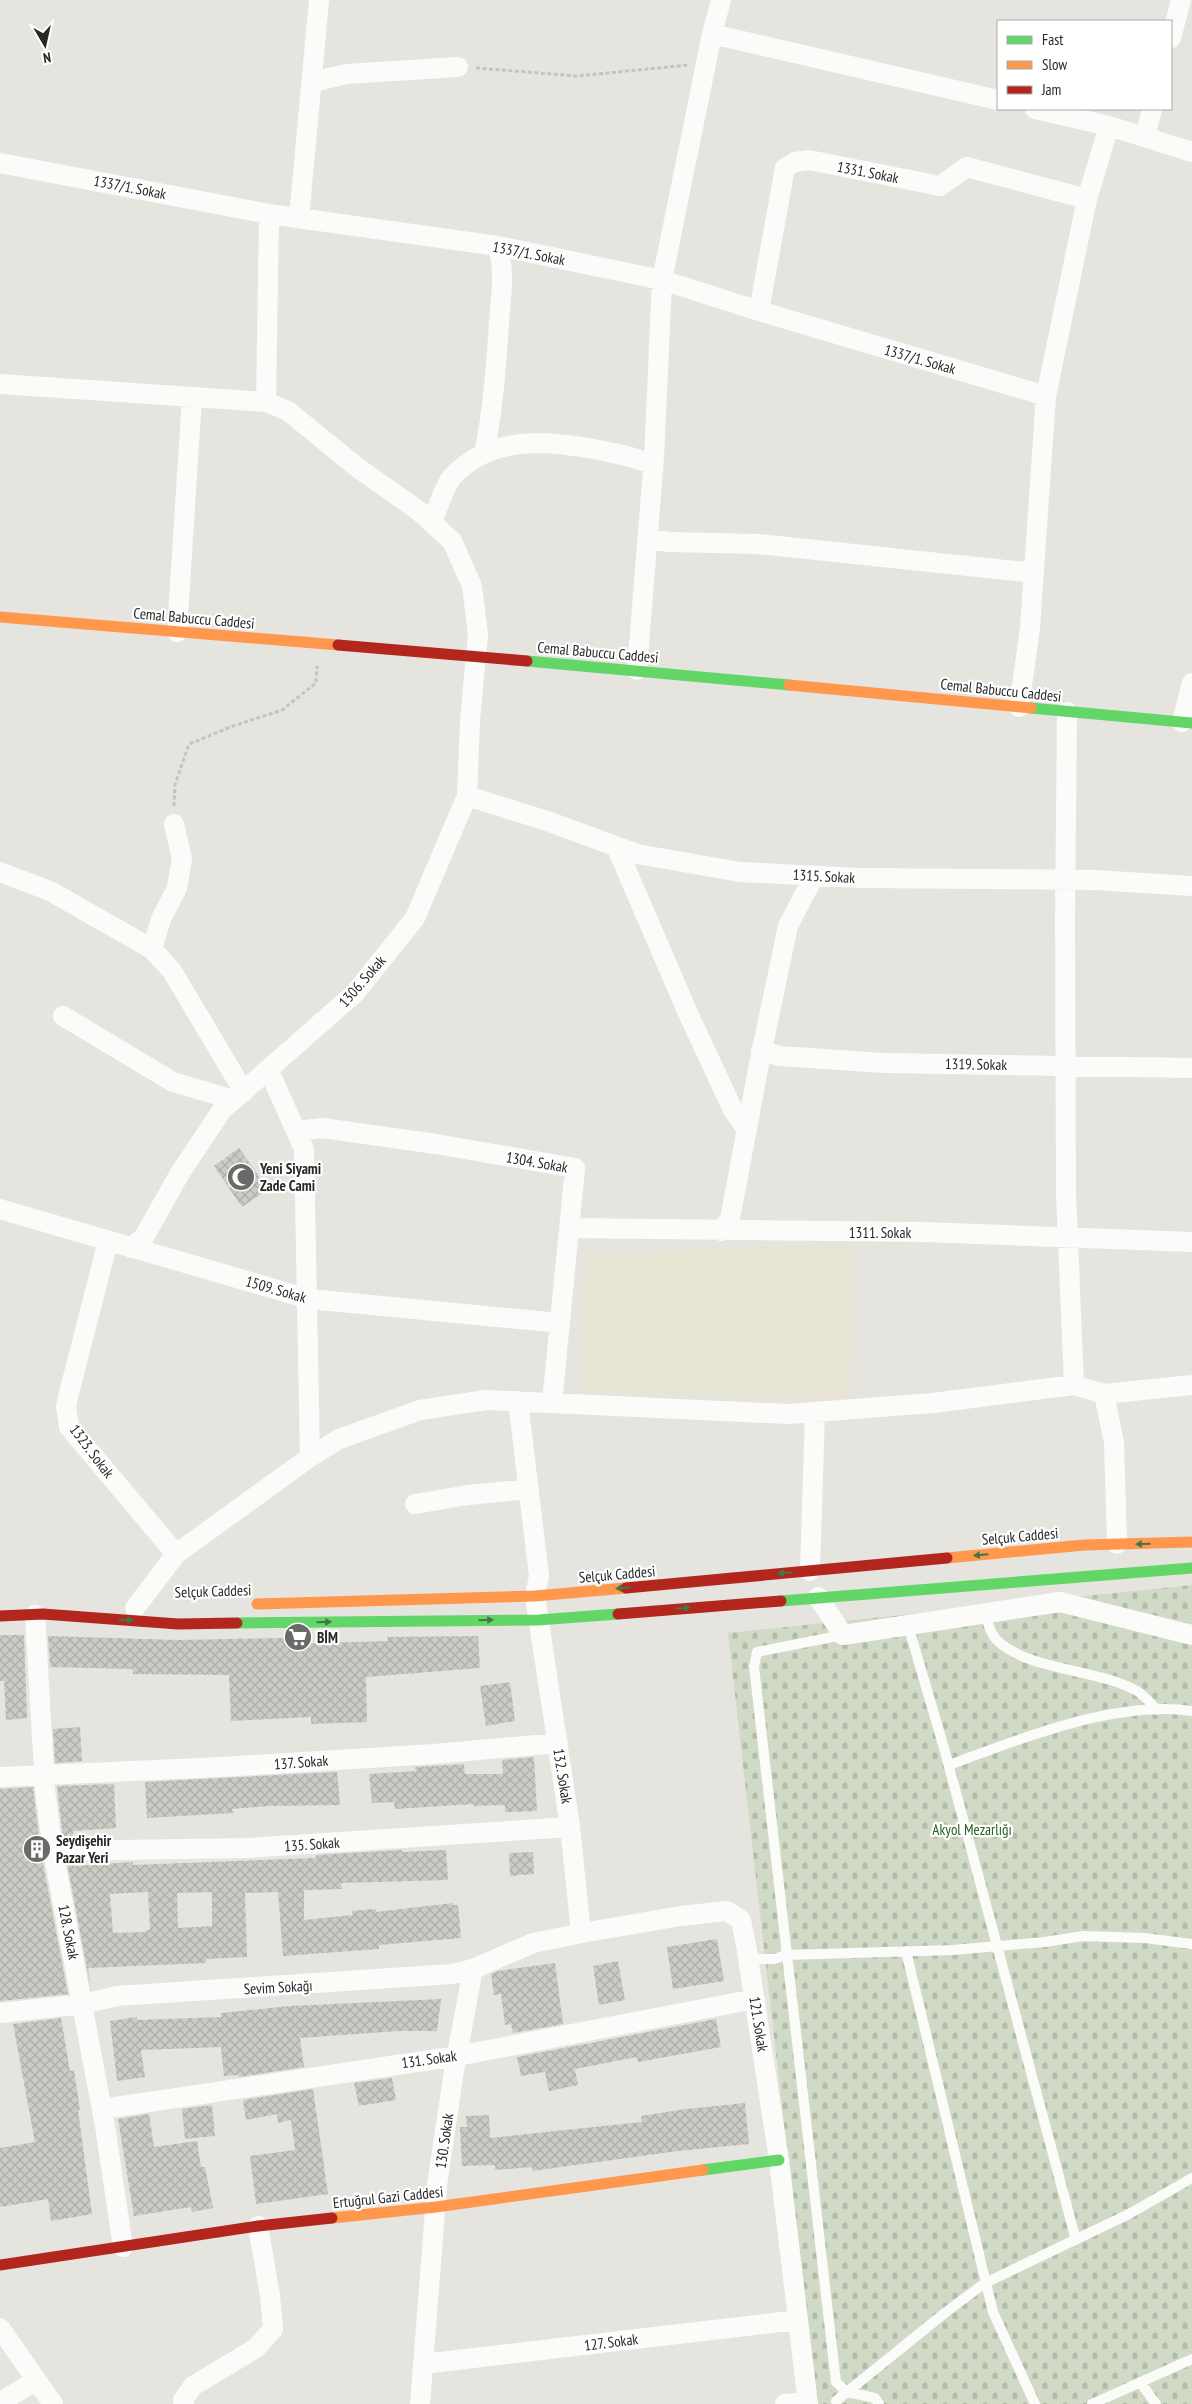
<svg xmlns="http://www.w3.org/2000/svg" width="1192" height="2404" font-family="'PT Sans Narrow',sans-serif">
  <defs>
    <pattern id="cemetery-stones" width="16" height="16" patternUnits="userSpaceOnUse" patternTransform="scale(1.25)"><rect width="16" height="16" fill="#d1dac6"/><path d="M2 7V4a2 2 0 0 1 4 0v3zM10 15v-3a2 2 0 0 1 4 0v3z" fill="#b3bbaa"/></pattern>
    <pattern id="building-cross-hatch" width="8" height="8" patternUnits="userSpaceOnUse" patternTransform="scale(1.25)"><rect width="8" height="8" fill="#cbcac5"/><path d="M0 0l8 8M0 8l8-8" fill="none" stroke="#aeaea9"/></pattern>
  </defs>
  <rect width="100%" height="100%" fill="#e6e4de"/>
  <path fill="#e8e4d4" d="M851,1244l-1,154 -271,-6 7,-138z"/>
  <path fill="url(#cemetery-stones)" d="M1192,1585v819h-376l-88,-771z"/>
  <path fill="url(#building-cross-hatch)" fill-rule="evenodd" d="M239,1148l29,41 -26,18 -28,-41z
    M0,1635h24l3,83 -21,2 -2,-39h-4z
    M48,1636l130,4 108,-2 1,6 101,-3 -1,-4 91,-1 2,32 -114,9 1,45 -56,2v-7l-80,4 -2,-46 -96,-1v-5l-83,-2z
    M510,1682l5,39 -29,5 -6,-40z
    M80,1727l2,34 -27,2 -2,-34z
    M534,1757l3,54 -32,1v-7l-31,1v-2l-79,5 -1,-7 -22,1 -3,-29 47,-3 -1,-4 49,-3 1,10h38l-1,-14z
    M337,1772l3,33 -70,1 -38,3 1,4 -86,5 -2,-36z
    M114,1784l2,44 -43,3v8h-10l-6,-53z
    M33,1787l8,66 27,141 -68,7v-212z
    M402,1850v2l44,-2 2,30 -107,3 1,6 -38,1v30l49,-5 -1,-4 24,-2v3l77,-9v2h5l3,33 -82,7v4l-96,7 -5,-64 -33,1 2,64 -41,2v4l-118,5 3,22 -24,-127h7v3l59,-4v3l183,-7v-3zM148,1892l2,38h-4v2l-33,1 -3,-39zM212,1892v34l-34,2 -1,-35z
    M533,1852l1,22 -24,2 -1,-23z
    M717,1939l7,42 -51,8 -6,-42z
    M618,1961l7,39 -26,5 -6,-39z
    M555,1963l8,61 -50,9 -2,-9 -6,1 -4,-31 -7,1 -3,-21 7,-3z
    M441,1999l-4,32h-39l-98,7 4,29 -65,10 -1,-2 -14,1 -3,-29 -80,3 4,27 -28,4 -7,-60 27,-4v3l84,-3v-4l69,-7z
    M61,2018l9,53 4,-1 6,40h-2l14,104 -41,7 -3,-22 -48,8v-59l35,-6 -22,-118z
    M716,2019l5,28 -83,15 -1,-5 -62,12 3,16 -29,6 -4,-19 -24,4 -4,-19z
    M392,2078l4,22 -37,6 -5,-23z
    M313,2089l15,105 -72,10 -6,-48 45,-6 -4,-30 -13,3 -1,-9 -31,6 -3,-20z
    M745,2103l4,41 -71,7 -146,20v-4l-37,3v-5l-33,1 -2,-39h7l-1,-11 23,-1 1,23 152,-16 -1,-6 45,-7z
    M212,2105l3,31 -30,3 -3,-30z
    M149,2114l5,33 43,-6 4,26h4l8,41 -21,4 -1,-5 -57,9 -16,-97z"/>
  <g fill="none" stroke-linecap="round" stroke-linejoin="round">
    <path stroke="#c4c3c3" stroke-width="3" stroke-dasharray="4 2.5" stroke-linecap="butt" d="M476,68l101,8 111,-11
      M174,806l1,-21 14,-41 44,-18 49,-16 34,-27 1,-17"/>
    <path stroke="#fbfbfa" stroke-width="10" d="M985,1613c3,11 6,23 15,30 33,28 98,26 137,48 7,4 14,13 20,19
      M908,1625l36,123 132,492
      M843,1635l-86,17 -3,15 82,715 11,10 28,6 4,6
      M949,1765c70,-26 167,-65 243,-54
      M906,1951l87,361 42,92
      M748,1959h26l12,-4 167,-5 92,-8 38,-6 62,2 47,6
      M1140,2382l16,22
      M836,2401l110,-89 39,-29 144,-69 63,-36
      M1092,2404l100,-45"/>
    <path stroke="#fbfbfa" stroke-width="20" d="M712,34l286,66
      M1171,38l10,-38
      M313,82l33,-8 112,-7
      M1035,109l74,17 83,26
      M1145,137l7,-28
      M0,163l269,51 229,32 164,34 97,31 287,85
      M299,218l20,-218
      M759,311l26,-143 10,-6 14,-2 131,26 27,-19 120,32
      M0,384l266,18
      M484,454c9,-43 12,-87 15,-131 2,-26 6,-51 -1,-77
      M431,522c7,-12 13,-36 21,-45 38,-41 92,-37 142,-28 20,4 41,8 59,16
      M647,539l23,3 88,2 276,29
      M177,632l15,-235
      M637,670l17,-213 8,-177 50,-246 9,-34
      M1019,707l11,-79 16,-232 41,-197 22,-73
      M1067,712l-2,206 1,275 8,192
      M1182,722l10,-39
      M467,796l80,25 90,33 103,18 119,6 236,2 97,6
      M616,846l71,165 46,99 14,20
      M0,872l50,19 102,58 20,22 72,121
      M152,949l9,-30 16,-31 5,-29 -8,-35
      M63,1016l110,66 61,18
      M761,1051l19,5 103,7 309,5
      M269,1071l35,78 6,308
      M296,1131l26,-3 114,16 139,24 -23,235
      M0,1209l309,90 251,24
      M569,1228l354,4 269,10
      M721,1231l9,-12 29,-155 29,-138 26,-50
      M108,1241l-40,156 -2,9 3,21 107,127
      M131,1248l13,-11 36,-64 42,-63 133,-117 60,-75 52,-122 3,-76 8,-85 -6,-49 -20,-45 -33,-30 -61,-43 -70,-57 -22,-9 3,-188
      M1104,1394l10,48 3,102
      M518,1401l21,175 -4,20 35,231 11,106
      M415,1504l53,-9 61,-6
      M810,1571l5,-159
      M818,1597l25,38 217,-33 132,33
      M135,1608l41,-54 134,-97 29,-18 81,-29 66,-10 302,14 145,-11 141,-18 30,9 88,-9
      M35,1615l10,175 8,61 52,275 18,121
      M0,1777l221,-10 213,-13 124,-11
      M53,1851l194,-3 323,-21
      M0,2013l83,-9 34,-8 335,-22 21,-5 60,-26 54,-11 94,-16 46,-5 14,9 6,31 32,209 29,244
      M102,2109l355,-53 298,-57
      M0,2328l53,76
      M423,2364l375,-44
      M0,2402l36,-21
      M184,2404l-1,-4 10,-14 63,-38 17,-19 -3,-33 -12,-70
      M420,2404l17,-219 17,-114 19,-102
      M785,2404l23,-2"/>
    <path stroke="#63d668" stroke-width="11" d="M527,661l262,24
      M1031,708l161,15
      M781,1601l411,-33
      M237,1623l301,-3 80,-6
      M703,2170l76,-10"/>
    <path stroke="#ff974d" stroke-width="11" d="M0,617l338,28
      M789,685l242,23
      M947,1558l137,-13 108,-3
      M257,1604l278,-8 91,-8
      M332,2218l104,-11 267,-37"/>
    <path stroke="#b3261e" stroke-width="11" d="M338,645l189,16
      M626,1588l321,-30
      M618,1614l163,-13
      M0,1616l43,-2 135,10 59,-1
      M0,2265l258,-39 74,-8"/>
  </g>
  <defs><path id="oneway-solid" d="M-6-.8H1V-3.2L6.5 0L1 3.2V.8H-6Z" transform="scale(1.25)"/></defs>
  <g fill="#437645">
    <use href="#oneway-solid" transform="translate(1143 1544) rotate(178)"/>
    <use href="#oneway-solid" transform="translate(981 1555) rotate(175)"/>
    <use href="#oneway-solid" transform="translate(785 1573) rotate(175)"/>
    <use href="#oneway-solid" transform="translate(623 1588) rotate(175)"/>
    <use href="#oneway-solid" transform="translate(683 1608) rotate(-5)"/>
    <use href="#oneway-solid" transform="translate(126 1620) rotate(4)"/>
    <use href="#oneway-solid" transform="translate(486 1620) rotate(-1)"/>
    <use href="#oneway-solid" transform="translate(324 1622) rotate(-1)"/>
  </g>
  <defs>
    <symbol id="mosque-disc" viewBox="-11 -11 22 22"><circle r="9.5" fill="#6a6a68" stroke="#fff"/><path d="M3.5-4.9A6 6 0 1 0 3.5 4.9A5 5 0 1 1 3.5-4.9Z" fill="#fff"/></symbol>
    <symbol id="supermarket-disc" viewBox="-11 -11 22 22"><circle r="9.5" fill="#6a6a68" stroke="#fff"/><path d="M-6-5.5h2.5l.6 2H6L4.5 2H-2.5L-4.4-4H-6ZM-1.5 3.2a1.3 1.3 0 1 0 .1 0ZM3 3.2a1.3 1.3 0 1 0 .1 0Z" fill="#fff"/></symbol>
    <symbol id="building-disc" viewBox="-11 -11 22 22"><circle r="9.5" fill="#6a6a68" stroke="#fff"/><path d="M-4-6H4V6H1V3H-1V6H-4ZM-2.5-4.3h1.7v1.8h-1.7ZM.8-4.3h1.7v1.8H.8ZM-2.5-1h1.7V.8h-1.7ZM.8-1h1.7V.8H.8Z" fill="#fff"/></symbol>
  </defs>
  <g fill-rule="evenodd">
    <use href="#mosque-disc" x="225" y="1161" width="32" height="32"/>
    <use href="#supermarket-disc" x="282" y="1621" width="32" height="32"/>
    <use href="#building-disc" x="21" y="1833" width="32" height="32"/>
  </g>
  <g text-anchor="middle" dominant-baseline="central" stroke-width="4.5" stroke-linejoin="round" paint-order="stroke">
    <g font-size="15" fill="#282828" stroke="#fff">
      <text transform="translate(868 172) rotate(11)">1331. Sokak</text>
      <text transform="translate(130 187) rotate(11)">1337/1. Sokak</text>
      <text transform="translate(529 253) rotate(11)">1337/1. Sokak</text>
      <text transform="translate(920 359) rotate(16)">1337/1. Sokak</text>
      <text transform="translate(194 618) rotate(5)">Cemal Babuccu Caddesi</text>
      <text transform="translate(598 652) rotate(5)">Cemal Babuccu Caddesi</text>
      <text transform="translate(1001 690) rotate(6)">Cemal Babuccu Caddesi</text>
      <text transform="translate(824 876) rotate(3)">1315. Sokak</text>
      <text transform="translate(362 981) rotate(-49)">1306. Sokak</text>
      <text transform="translate(976 1064) rotate(1)">1319. Sokak</text>
      <text transform="translate(537 1162) rotate(10)">1304. Sokak</text>
      <text x="880" y="1232">1311. Sokak</text>
      <text transform="translate(276 1289) rotate(16)">1509. Sokak</text>
      <text transform="translate(92 1451) rotate(53)">1323. Sokak</text>
      <text transform="translate(1020 1536) rotate(-5)">Selçuk Caddesi</text>
      <text transform="translate(617 1574) rotate(-5)">Selçuk Caddesi</text>
      <text transform="translate(213 1591) rotate(-2)">Selçuk Caddesi</text>
      <text transform="translate(301 1762) rotate(-4)">137. Sokak</text>
      <text transform="translate(563 1776) rotate(81)">132. Sokak</text>
      <text transform="translate(312 1844) rotate(-4)">135. Sokak</text>
      <text transform="translate(69 1932) rotate(79)">128. Sokak</text>
      <text transform="translate(278 1987) rotate(-3)">Sevim Sokağı</text>
      <text transform="translate(759 2024) rotate(81)">121. Sokak</text>
      <text transform="translate(429 2059) rotate(-8)">131. Sokak</text>
      <text transform="translate(444 2141) rotate(-82)">130. Sokak</text>
      <text transform="translate(388 2197) rotate(-6)">Ertuğrul Gazi Caddesi</text>
      <text transform="translate(611 2342) rotate(-7)">127. Sokak</text>
    </g>
    <g font-size="15" font-weight="bold" fill="#282828" stroke="#fff" text-anchor="start">
      <text x="260" y="1168">Yeni Siyami<tspan x="260" dy="17">Zade Cami</tspan></text>
      <text x="317" y="1637">BİM</text>
      <text x="56" y="1840">Seydişehir<tspan x="56" dy="17">Pazar Yeri</tspan></text>
    </g>
    <g font-size="15" fill="#255f1f" stroke="#fff">
      <text x="972" y="1829">Akyol Mezarlığı</text>
    </g>
  </g>
  <rect x="997" y="20" width="175" height="90" fill="#ffffff" stroke="#a9a9a9"/>
  <rect x="1007" y="36" width="25" height="8" fill="#63d668" stroke="#a9a9a9"/>
  <text x="1042" y="45" font-size="15" fill="#282828">Fast</text>
  <rect x="1007" y="61" width="25" height="8" fill="#ff974d" stroke="#a9a9a9"/>
  <text x="1042" y="70" font-size="15" fill="#282828">Slow</text>
  <rect x="1007" y="86" width="25" height="8" fill="#b3261e" stroke="#a9a9a9"/>
  <text x="1042" y="95" font-size="15" fill="#282828">Jam</text>
  <g transform="translate(45 45) rotate(171)" stroke="#ffffff" stroke-width="4" paint-order="stroke">
  <path d="M0-4L9 19L0 12L-9 19Z" fill="#282828"/>
  <text y="-8" font-size="14" font-weight="bold" text-anchor="middle" fill="#282828">N</text>
  </g>
</svg>
